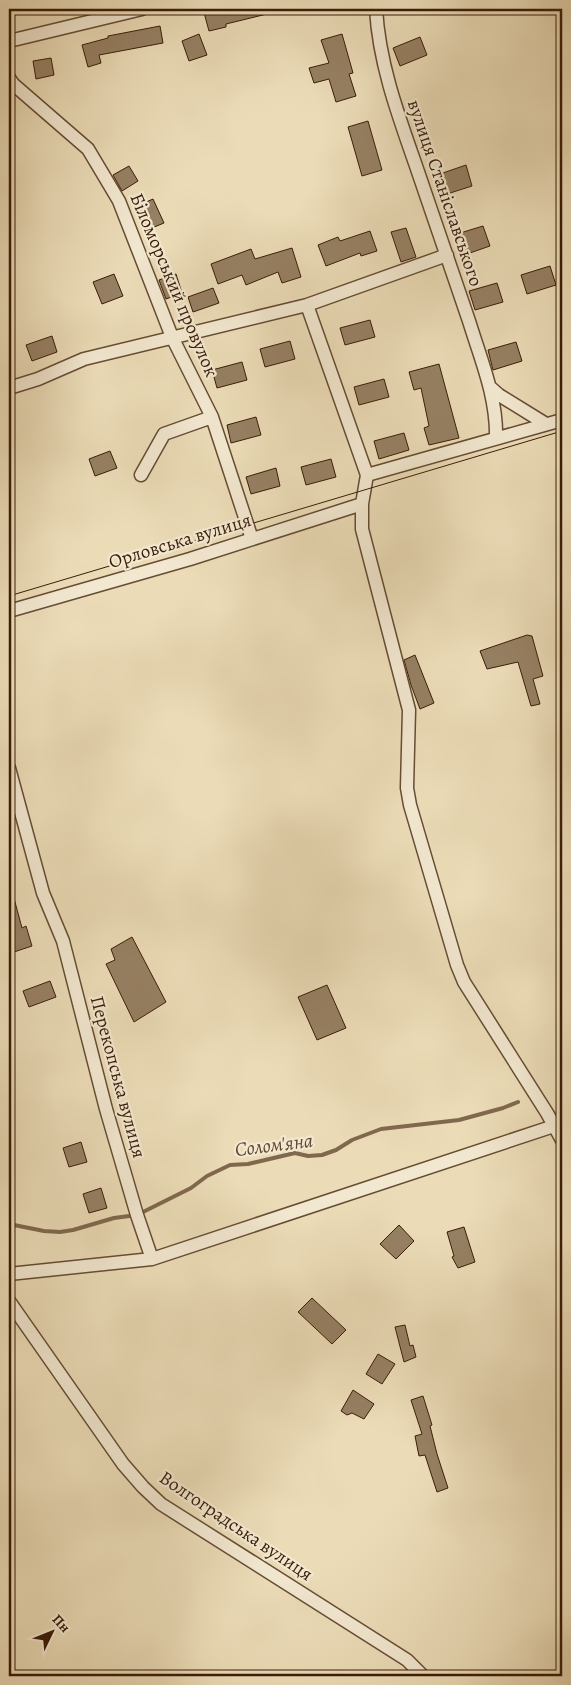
<svg xmlns="http://www.w3.org/2000/svg" width="571" height="1685" font-family="Alegreya,serif">
  <rect width="100%" height="100%" fill="#ebdcb7"/>
  <filter id="stains"><feTurbulence type="fractalNoise" baseFrequency=".004" numOctaves="4"/><feColorMatrix values="0 0 0 0 .2 0 0 0 0 .09 0 0 0 0 .02 0 0 0 .5 -.17"/></filter>
  <radialGradient id="worn" r=".72"><stop offset=".6" stop-color="#630" stop-opacity="0"/><stop offset="1" stop-color="#630" stop-opacity=".3"/></radialGradient>
  <g fill="none" stroke-linecap="round" stroke-linejoin="round">
    <path stroke="#80684e" stroke-width="4" d="M9,1224l35,7 16,1 13,-2 41,-12 23,-3 54,-27 16,-12 23,-11 18,-1 47,-11 13,3 14,-1 14,-5 16,-10 29,-11 78,-9 44,-12 15,-6"/>
  </g>
  <path fill="#968063" stroke="#3a1c08" d="M203,9h68v4l-45,11v3l-17,4z
    M160,26l3,17 -64,12 2,8 -13,4 -6,-22 26,-7v-2z
    M199,34l8,21 -18,6 -7,-20z
    M342,34l11,39 -4,1 7,22 -20,6 -7,-23 -15,4 -5,-15 20,-5 -8,-23z
    M420,37l7,18 -27,11 -7,-18z
    M51,58l3,17 -18,4 -3,-18z
    M368,121l14,49 -20,6 -14,-49z
    M466,165l6,21 -25,8 -7,-20z
    M129,166l9,15 -16,10 -9,-16z
    M153,199l11,24 -17,7 -10,-24z
    M483,226l7,20 -26,9 -7,-21z
    M406,228l10,29 -15,5 -10,-30z
    M370,231l7,20 -16,5 -1,-3 -34,13 -8,-21 20,-8 2,4z
    M292,248l9,29 -19,6 -4,-11 -32,13 -4,-10 -24,9 -7,-20 40,-15 4,10z
    M550,266l6,19 -29,9 -6,-19z
    M114,274l9,22 -21,8 -9,-22z
    M176,274l6,19 -16,6 -7,-19z
    M497,283l6,19 -28,8 -6,-19z
    M213,288l6,15 -26,9 -5,-15z
    M370,320l5,17 -30,8 -5,-17z
    M52,336l5,16 -25,9 -6,-16z
    M290,341l5,18 -30,8 -5,-18z
    M516,342l6,19 -29,9 -5,-20z
    M242,362l5,18 -30,8 -5,-18z
    M439,364l20,74 -30,7 -5,-17 5,-2 -8,-38 -7,2 -5,-18z
    M384,379l5,18 -30,8 -5,-18z
    M256,417l5,18 -30,8 -4,-18z
    M404,433l5,17 -30,9 -5,-18z
    M110,451l7,17 -22,8 -6,-17z
    M331,459l5,18 -30,8 -5,-18z
    M276,468l4,18 -29,8 -5,-17z
    M527,635l5,1 11,40 -10,3 7,25 -9,2 -13,-44 -31,7 -7,-18z
    M415,655l19,48 -14,6 -9,-24 -7,-25z
    M9,891h3l10,37 4,-2 6,20 -18,6 -5,-18z
    M132,937l34,65 -32,20 -28,-58 9,-4 -4,-11z
    M50,981l6,16 -27,10 -6,-16z
    M327,985l19,43 -29,12 -19,-43z
    M81,1142l6,20 -18,5 -6,-19z
    M101,1188l6,20 -18,5 -6,-19z
    M399,1225l15,16 -18,18 -16,-15z
    M464,1227l11,35 -17,6 -6,-11 2,-1 -7,-24z
    M312,1298l34,32 -14,14 -34,-32z
    M405,1325l5,21 3,-1 3,12 -12,5 -9,-35z
    M378,1354l17,10 -13,20 -16,-10z
    M353,1390l21,14 -10,15 -12,-6 -5,2 -6,-4z
    M423,1396l9,29 -2,1 7,28 11,34 -11,4 -12,-37 -6,1 -4,-20 7,-2 -11,-34z"/>
  <g fill="none" stroke-linecap="round" stroke-linejoin="round">
    <defs>
      <path id="minor" d="M376,9c3,53 21,103 39,154 18,52 36,105 54,158 12,39 28,76 27,117
        M9,41l133,-32
        M9,78l4,6 75,65 31,52 53,136 40,80 40,122
        M307,305l60,170 -5,29v25l47,181 -2,78 3,17 47,160 7,17 83,131 15,27
        M490,387l9,8 47,29
        M9,388l29,-9 46,-20 223,-54 140,-50
        M141,475l23,-41 48,-17
        M367,475l195,-55
        M9,611l181,-52 172,-55
        M9,768l34,125 20,48 43,168 31,106 15,44 -143,15
        M152,1259l402,-133
        M9,1301l114,163 20,23 18,17 246,156 16,16"/>
    </defs>
    <use href="#minor" stroke="#664c34" stroke-width="15"/>
    <use href="#minor" stroke="#f2e8d0" stroke-width="12"/>
    <path stroke="#3a1c08" stroke-width="1" d="M9,596l553,-165"/>
  </g>
  <g text-anchor="middle" dominant-baseline="central" stroke-width="4.5" stroke-linejoin="round" paint-order="stroke">
    <g font-size="19" fill="#3a1c08" stroke="#f2e8d0">
      <text transform="translate(445 193) rotate(71)">вулиця Станіславського</text>
      <text transform="translate(174 285) rotate(67)">Біломорський провулок</text>
      <text transform="translate(180 541) rotate(-17)">Орловська вулиця</text>
      <text transform="translate(118 1077) rotate(75)">Перекопська вулиця</text>
      <text transform="translate(236 1526) rotate(34)">Волгоградська вулиця</text>
    </g>
    <g font-size="20" font-style="italic" fill="#634831" stroke="#f2e8d0">
      <text transform="translate(274 1145) rotate(-7)">Солом'яна</text>
    </g>
  </g>
  <rect width="571" height="1685" fill="none" stroke="#ebdcb7" stroke-width="30"/>
  <rect x="10" y="10" width="551" height="1665" fill="none" stroke="#3a1c08" stroke-width="2.5"/>
  <rect x="15" y="15" width="541" height="1655" fill="none" stroke="#3a1c08"/>
  <g transform="translate(52 1632) rotate(47)" stroke="#f2e8d0" stroke-width="4" paint-order="stroke">
  <path d="M0-4L9 19L0 12L-9 19Z" fill="#3a1c08"/>
  <text y="-8" font-size="14" font-weight="bold" text-anchor="middle" fill="#3a1c08">Пн</text>
  </g>
  <rect width="100%" height="100%" filter="url(#stains)"/>
  <rect width="100%" height="100%" fill="url(#worn)"/>
</svg>
